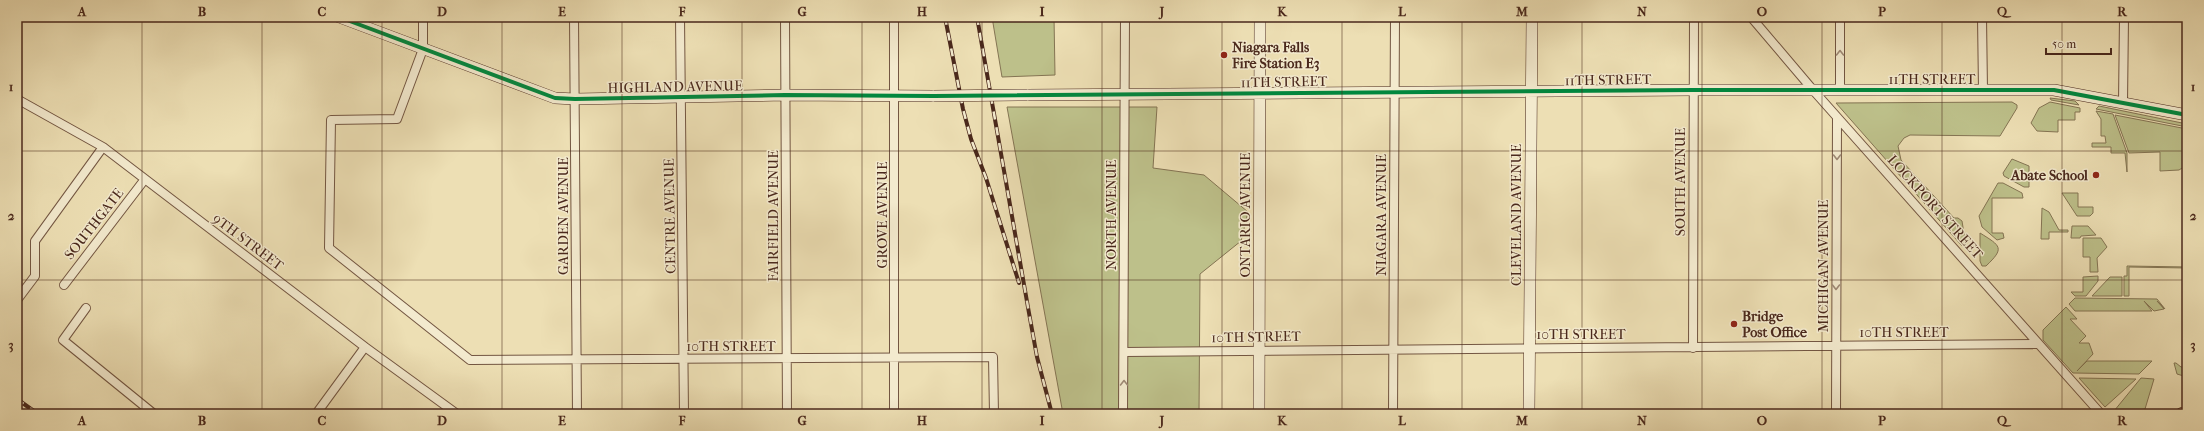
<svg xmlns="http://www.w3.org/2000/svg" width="2204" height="431" font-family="'IM FELL French Canon',serif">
  <rect width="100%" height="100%" fill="#eddfb4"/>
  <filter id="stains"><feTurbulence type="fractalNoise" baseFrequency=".005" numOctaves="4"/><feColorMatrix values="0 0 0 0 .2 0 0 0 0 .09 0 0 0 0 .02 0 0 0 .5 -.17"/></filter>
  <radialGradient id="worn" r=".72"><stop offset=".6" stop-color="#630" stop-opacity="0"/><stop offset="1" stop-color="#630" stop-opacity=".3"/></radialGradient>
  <path fill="#bdc08a" stroke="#847453" d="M992,17h62l1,58 -53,2z
    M2050,98l25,3 4,4 -28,-5z
    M2012,102l5,3v3l-17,28 -90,-1 -6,3 -6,8 3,14 53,58h4l4,3 3,19 -3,6 -126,-143z
    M2050,102l30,6v4h-5v8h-17v12l-21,-1 -6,-8 8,-15z
    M2099,106l88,18v3l-91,-18z
    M1007,107h150l-4,61 51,7 44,37 -7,29 -41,33 -1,140h-136z
    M2096,111l17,3 14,39v19l-2,-19h-14v-6h-19v-4h14l-1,-7h-4v-17z
    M2115,115l72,14v36l-8,5 -19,1v-19l-31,1z
    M2012,159l17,7v21h-5l-20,-11 -1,-3z
    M1998,183h5l19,10 1,5h-31v35h11l1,5 -7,2 -15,-13 -3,-11z
    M2062,193h16v14h15v6l-3,3h-13z
    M2042,208l7,4 10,18h9v2h-19v7h-8z
    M2072,226h16l8,9 -15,1 -1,2h-9z
    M1980,233c21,13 25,15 6,33h-4l-2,-5z
    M2083,238h18l6,9 -10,11 1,14h-8v-15h-7z
    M2127,266l60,1v1l-58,-1v29h-5v-20h3z
    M2098,276v5l-12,15h-11l-4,-4h12v-15z
    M2110,277h12v19h-30z
    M2075,298l82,1 8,10 -8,-8 7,8 -10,2 -10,-10 8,10h-77l-6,-7z
    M2066,307l11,12h-7l16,17 -7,7h10l4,11 -16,17 10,-10h65l-13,13 -66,-1 -30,-33v-10z
    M2174,363h2l5,4h6v10l-10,-3z
    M2079,378l57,1 -31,28z
    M2141,378l13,1 -9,30 -18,4 -13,-2z"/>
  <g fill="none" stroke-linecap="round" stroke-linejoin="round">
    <defs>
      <path id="street" d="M423,17v32l-26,70 -66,1 -2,128 141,112 523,-3 1,57
        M574,17l3,397
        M680,17l4,397
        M785,17l2,397
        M894,17v397
        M1751,17l62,73 288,324
        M1840,17v73
        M1982,17l1,73
        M17,99l86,48 262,200 92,67
        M2123,103l1,-86
        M64,285l81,-106
        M17,300l18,-24v-35l68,-94
        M86,308l-23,32 91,74
        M1693,348l1,-331
        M1124,352l913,-8
        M316,414l49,-67
        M1123,414l2,-397
        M1393,414l2,-397
        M1836,414l1,-296"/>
      <path id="secondary" d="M339,17l216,81 20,1 210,-4 149,1
        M1027,95l666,-5h361l133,25
        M1259,414l1,-397
        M1529,414l3,-397"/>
      <path id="primary" d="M2182,414l5,-1"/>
    </defs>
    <use href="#street" stroke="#735642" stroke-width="10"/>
    <use href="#secondary" stroke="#4a281c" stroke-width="12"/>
    <use href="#primary" stroke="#4a281c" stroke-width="14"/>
    <use href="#street" stroke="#f3eace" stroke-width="8"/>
    <use href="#secondary" stroke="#f3eace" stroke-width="11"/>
    <use href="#primary" stroke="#e6c07a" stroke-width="12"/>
    <defs>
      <path id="rail" d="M945,17l18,92 8,30 15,39 33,105
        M977,17l52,296 8,44 15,57
        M17,399l21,15"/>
    </defs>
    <use href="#rail" stroke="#4a281c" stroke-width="4"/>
    <use href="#rail" stroke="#f3eace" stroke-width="2.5" stroke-dasharray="8" stroke-linecap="butt"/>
    <defs>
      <path id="secondary-bridge" d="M934,96l93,-1"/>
    </defs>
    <use href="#secondary-bridge" stroke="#4a281c" stroke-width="12" stroke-linecap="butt"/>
    <use href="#secondary-bridge" stroke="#f3eace" stroke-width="11"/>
    <defs>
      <path id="cycleway" d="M339,17l216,81 20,1 210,-4 149,1 759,-6h361l133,25"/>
    </defs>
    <use href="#cycleway" stroke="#f3eace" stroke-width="6"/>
    <use href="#cycleway" stroke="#00873e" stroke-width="4"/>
  </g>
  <defs><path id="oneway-chevron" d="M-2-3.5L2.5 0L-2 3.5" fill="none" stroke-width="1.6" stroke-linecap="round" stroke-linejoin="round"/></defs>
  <g stroke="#9e8975">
    <use href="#oneway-chevron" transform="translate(1840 53) rotate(-90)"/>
    <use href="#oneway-chevron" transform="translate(1837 157) rotate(90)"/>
    <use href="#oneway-chevron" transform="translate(1836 287) rotate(90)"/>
    <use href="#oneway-chevron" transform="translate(1124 383) rotate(-90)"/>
  </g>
  <path fill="none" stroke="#4a281c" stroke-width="1" stroke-opacity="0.55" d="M142,17v397M262,17v397M382,17v397M502,17v397M622,17v397M742,17v397M862,17v397M982,17v397M1102,17v397M1222,17v397M1342,17v397M1462,17v397M1582,17v397M1702,17v397M1822,17v397M1942,17v397M2062,17v397M17,151h2170M17,280h2170"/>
  <g fill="#8f2418" stroke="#f3eace" stroke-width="1.5">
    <circle cx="1224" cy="55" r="4"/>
    <circle cx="2096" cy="175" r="4"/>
    <circle cx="1734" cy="324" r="4"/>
  </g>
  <g text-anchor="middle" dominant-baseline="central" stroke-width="3" stroke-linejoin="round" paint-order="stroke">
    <g font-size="14" font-weight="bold" fill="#4a281c" stroke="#f3eace" text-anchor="start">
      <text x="1232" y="47">Niagara Falls<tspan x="1232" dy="16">Fire Station E3</tspan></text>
      <text x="2088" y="175" text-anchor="end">Abate School</text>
      <text x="1742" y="316">Bridge<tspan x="1742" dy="16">Post Office</tspan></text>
    </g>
    <g font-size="14" fill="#4a281c" stroke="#f3eace">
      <text x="1932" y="79">11TH STREET</text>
      <text transform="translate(1608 80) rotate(-1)">11TH STREET</text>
      <text transform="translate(1284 82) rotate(-1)">11TH STREET</text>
      <text transform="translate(675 87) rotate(-1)">HIGHLAND AVENUE</text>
      <text transform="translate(1680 182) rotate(-90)">SOUTH AVENUE</text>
      <text transform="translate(1935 207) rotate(48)">LOCKPORT STREET</text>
      <text transform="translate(882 215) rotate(-90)">GROVE AVENUE</text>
      <text transform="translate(1111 215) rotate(-90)">NORTH AVENUE</text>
      <text transform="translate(1245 215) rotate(-90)">ONTARIO AVENUE</text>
      <text transform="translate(1381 215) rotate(-90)">NIAGARA AVENUE</text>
      <text transform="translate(1516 215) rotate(-90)">CLEVELAND AVENUE</text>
      <text transform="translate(563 216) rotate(-90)">GARDEN AVENUE</text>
      <text transform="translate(670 216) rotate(-91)">CENTRE AVENUE</text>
      <text transform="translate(773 216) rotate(-90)">FAIRFIELD AVENUE</text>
      <text transform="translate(94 224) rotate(-52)">SOUTHGATE</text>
      <text transform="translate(248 242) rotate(37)">9TH STREET</text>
      <text transform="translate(1823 266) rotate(-90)">MICHIGAN AVENUE</text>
      <text x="1904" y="332">10TH STREET</text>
      <text x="1581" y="334">10TH STREET</text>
      <text transform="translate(1256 337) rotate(-1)">10TH STREET</text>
      <text x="731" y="346">10TH STREET</text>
    </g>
  </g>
  <rect width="2204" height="431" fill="none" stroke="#eddfb4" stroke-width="44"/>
  <path d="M2046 48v6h65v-6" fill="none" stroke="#4a281c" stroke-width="2"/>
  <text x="2052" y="48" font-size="12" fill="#4a281c" stroke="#f3eace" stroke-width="3" paint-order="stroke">50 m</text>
  <rect x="22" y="22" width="2160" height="387" fill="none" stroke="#4a281c" stroke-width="1.5"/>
  <g font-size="13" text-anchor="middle" font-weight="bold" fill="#4a281c">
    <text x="82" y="16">A</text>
    <text x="202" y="16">B</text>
    <text x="322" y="16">C</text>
    <text x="442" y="16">D</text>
    <text x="562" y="16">E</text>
    <text x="682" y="16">F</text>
    <text x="802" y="16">G</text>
    <text x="922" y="16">H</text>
    <text x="1042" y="16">I</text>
    <text x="1162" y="16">J</text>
    <text x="1282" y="16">K</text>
    <text x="1402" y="16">L</text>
    <text x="1522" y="16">M</text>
    <text x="1642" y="16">N</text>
    <text x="1762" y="16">O</text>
    <text x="1882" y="16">P</text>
    <text x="2002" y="16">Q</text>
    <text x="2122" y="16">R</text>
    <text x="11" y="91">1</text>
    <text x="2193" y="91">1</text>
    <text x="11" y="220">2</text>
    <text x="2193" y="220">2</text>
    <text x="11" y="349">3</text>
    <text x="2193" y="349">3</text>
    <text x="82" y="425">A</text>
    <text x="202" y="425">B</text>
    <text x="322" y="425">C</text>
    <text x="442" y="425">D</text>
    <text x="562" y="425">E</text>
    <text x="682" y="425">F</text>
    <text x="802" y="425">G</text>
    <text x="922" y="425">H</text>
    <text x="1042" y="425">I</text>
    <text x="1162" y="425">J</text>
    <text x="1282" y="425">K</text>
    <text x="1402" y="425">L</text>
    <text x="1522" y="425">M</text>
    <text x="1642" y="425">N</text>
    <text x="1762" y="425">O</text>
    <text x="1882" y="425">P</text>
    <text x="2002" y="425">Q</text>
    <text x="2122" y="425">R</text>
  </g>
  <rect width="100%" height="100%" filter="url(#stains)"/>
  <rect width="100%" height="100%" fill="url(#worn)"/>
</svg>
